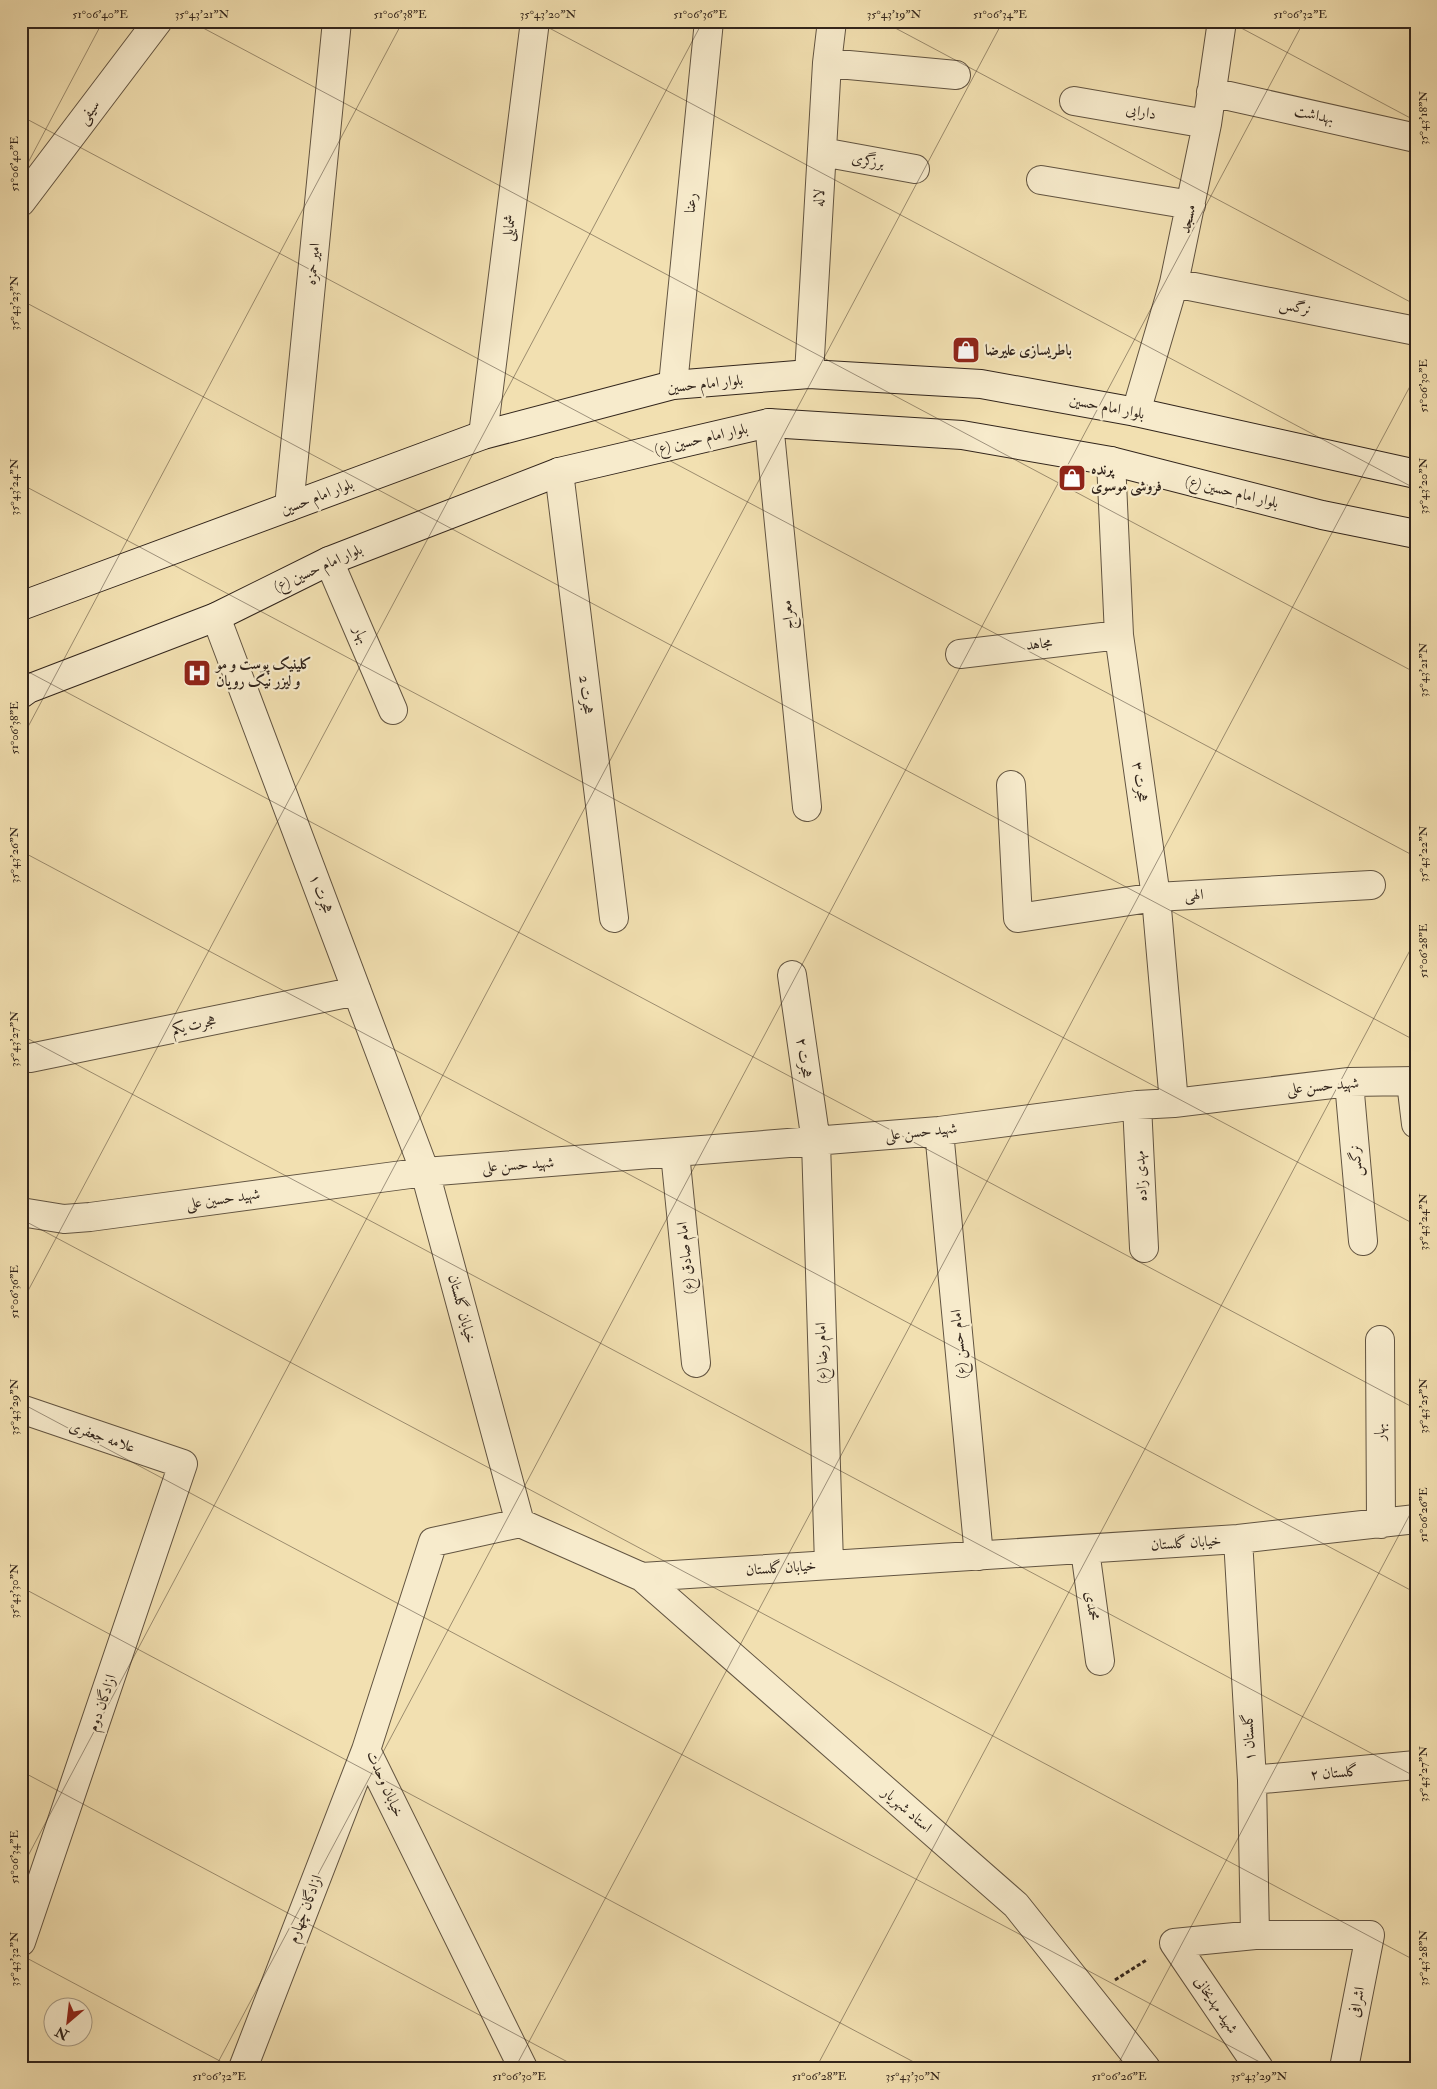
<svg xmlns="http://www.w3.org/2000/svg" width="1437" height="2089" font-family="'IM FELL Double Pica',Amiri,serif">
  <rect width="100%" height="100%" fill="#f2e0b1"/>
  <filter id="stains"><feTurbulence type="fractalNoise" baseFrequency=".004" numOctaves="4"/><feColorMatrix values="0 0 0 0 .2 0 0 0 0 .09 0 0 0 0 .02 0 0 0 .5 -.17"/></filter>
  <radialGradient id="worn" r=".72"><stop offset=".6" stop-color="#630" stop-opacity="0"/><stop offset="1" stop-color="#630" stop-opacity=".3"/></radialGradient>
  <g fill="none" stroke-linecap="round" stroke-linejoin="round">
    <defs>
      <path id="street" d="M827,63l129,12
        M1211,92l205,46
        M1074,101l133,23
        M822,152l93,17
        M1041,180l150,25
        M21,202l137,-181
        M1174,283l242,48
        M809,374l18,-311 5,-42
        M673,385l36,-364
        M1136,412l38,-129 33,-159 15,-103
        M769,423l38,384
        M483,435l52,-414
        M1111,461l8,174 37,262 18,206
        M559,472l55,446
        M289,507l48,-486
        M329,561l64,149
        M216,617l209,555 95,351 122,54 596,-38 178,-20
        M960,654l159,-19
        M1011,785l7,133 138,-21 215,-12
        M792,975l24,167 13,422
        M30,1058l327,-67
        M1349,1082l14,159
        M1411,1082l5,42
        M1137,1105l7,143
        M939,1131l40,425
        M675,1153l21,210
        M21,1212l43,7 26,-2 335,-45 514,-41 198,-26 37,-2 175,-21 67,-1
        M1380,1340l1,184
        M21,1409l162,55 -162,478
        M520,1523l-87,19 -67,208 157,318
        M1238,1539l14,241 3,155
        M1085,1550l15,111
        M642,1577l374,328 130,163
        M1252,1780l164,-15
        M243,2068l123,-318
        M1259,2068l-85,-125 81,-8h115l-26,133"/>
      <path id="secondary" d="M21,606l462,-171 190,-50 136,-11 172,10 155,28 280,62
        M21,694l7,-5 188,-72 113,-56 230,-89 210,-49 193,12 149,26 211,54 94,19"/>
    </defs>
    <use href="#street" stroke="#625441" stroke-width="30"/>
    <use href="#secondary" stroke="#32251c" stroke-width="30"/>
    <path stroke="#32251c" stroke-width="3" stroke-dasharray="4 2.5" stroke-linecap="butt" d="M1115,1980l33,-21"/>
    <use href="#street" stroke="#f7ebcc" stroke-width="28"/>
    <use href="#secondary" stroke="#f7ebcc" stroke-width="28"/>
  </g>
  <path fill="none" stroke="#32251c" stroke-width="1" stroke-opacity="0.45" d="M190,21l1226,652M536,21l880,468M882,21l534,284M1228,21l188,100M21,116l1395,741M21,176l82,-155M21,300l1395,741M21,484l1395,741M21,668l1395,741M21,740l382,-719M21,851l1395,742M21,1035l1395,742M21,1219l1395,742M21,1304l682,-1283M21,1403l1250,665M21,1587l904,481M21,1771l558,297M21,1869l982,-1848M21,1955l212,113M215,2068l1089,-2047M515,2068l901,-1693M816,2068l600,-1129M1116,2068l300,-565"/>
  <defs>
    <symbol id="shop-square" viewBox="-11 -11 22 22"><rect x="-9" y="-9" width="18" height="18" rx="4" fill="#8f2418" stroke="#f7ebcc"/><path d="M-5-2.5h2.3a2.7 3.5 0 0 1 5.4 0H5L5.5 6h-11ZM-1.5-2.5h3a1.5 2.3 0 0 0-3 0Z" fill="#fff"/></symbol>
    <symbol id="hospital-square" viewBox="-11 -11 22 22"><rect x="-9" y="-9" width="18" height="18" rx="4" fill="#8f2418" stroke="#f7ebcc"/><path d="M-5-5h3v3.5h4V-5h3V5h-3V1.5h-4V5h-3Z" fill="#fff"/></symbol>
  </defs>
  <g fill-rule="evenodd">
    <use href="#shop-square" x="950" y="334" width="32" height="32"/>
    <use href="#shop-square" x="1056" y="462" width="32" height="32"/>
    <use href="#hospital-square" x="181" y="657" width="32" height="32"/>
  </g>
  <g text-anchor="middle" dominant-baseline="central" stroke-width="4.5" stroke-linejoin="round" paint-order="stroke">
    <g font-size="15" fill="#32251c" stroke="#f7ebcc">
      <text transform="translate(89 112) rotate(-53)">سیفی</text>
      <text transform="translate(1141 112) rotate(10)">دارابی</text>
      <text transform="translate(1314 115) rotate(13)">بهداشت</text>
      <text transform="translate(868 161) rotate(10)">برزگری</text>
      <text transform="translate(819 198) rotate(-87)">لاله</text>
      <text transform="translate(691 203) rotate(-84)">رعنا</text>
      <text transform="translate(1188 219) rotate(-78)">مسجد</text>
      <text transform="translate(509 228) rotate(-83)">شمایلی</text>
      <text transform="translate(313 264) rotate(-84)">امیر حمزه</text>
      <text transform="translate(1295 307) rotate(11)">نرگس</text>
      <text transform="translate(705 384) rotate(-6)">بلوار امام حسین</text>
      <text transform="translate(1107 407) rotate(11)">بلوار امام حسین</text>
      <text transform="translate(701 439) rotate(-13)">بلوار امام حسین (ع)</text>
      <text transform="translate(1232 492) rotate(14)">بلوار امام حسین (ع)</text>
      <text transform="translate(317 497) rotate(-21)">بلوار امام حسین</text>
      <text transform="translate(318 568) rotate(-24)">بلوار امام حسین (ع)</text>
      <text transform="translate(788 615) rotate(-96)">معراج</text>
      <text transform="translate(361 635) rotate(67)">بهار</text>
      <text transform="translate(1039 644) rotate(-7)">مجاهد</text>
      <text transform="translate(586 695) rotate(83)">هجرت 2</text>
      <text transform="translate(1140 782) rotate(82)">هجرت ۳</text>
      <text transform="translate(321 894) rotate(69)">هجرت ۱</text>
      <text transform="translate(1194 895) rotate(-3)">الهی</text>
      <text transform="translate(194 1025) rotate(-12)">هجرت یکم</text>
      <text transform="translate(804 1058) rotate(82)">هجرت ۲</text>
      <text transform="translate(1323 1086) rotate(-5)">شهید حسن علی</text>
      <text transform="translate(921 1132) rotate(-6)">شهید حسن علی</text>
      <text transform="translate(1356 1161) rotate(-95)">نرگس</text>
      <text transform="translate(518 1165) rotate(-4)">شهید حسن علی</text>
      <text transform="translate(1141 1176) rotate(-93)">مهدی زاده</text>
      <text transform="translate(223 1199) rotate(-8)">شهید حسین علی</text>
      <text transform="translate(686 1258) rotate(-96)">امام صادق (ع)</text>
      <text transform="translate(462 1309) rotate(75)">خیابان گلستان</text>
      <text transform="translate(959 1344) rotate(-95)">امام حسن (ع)</text>
      <text transform="translate(822 1353) rotate(-92)">امام رضا (ع)</text>
      <text transform="translate(1380 1432) rotate(-91)">بهار</text>
      <text transform="translate(102 1437) rotate(19)">علامه جعفری</text>
      <text transform="translate(1186 1543) rotate(-4)">خیابان گلستان</text>
      <text transform="translate(781 1568) rotate(-4)">خیابان گلستان</text>
      <text transform="translate(1092 1606) rotate(82)">محمدی</text>
      <text transform="translate(102 1703) rotate(-71)">ازادگان دوم</text>
      <text transform="translate(1249 1737) rotate(-93)">گلستان ۱</text>
      <text transform="translate(1334 1773) rotate(-5)">گلستان ۲</text>
      <text transform="translate(385 1784) rotate(66)">خیابان وحدت</text>
      <text transform="translate(907 1810) rotate(41)">استاد شهریار</text>
      <text transform="translate(305 1909) rotate(-69)">ازادگان چهارم</text>
      <text transform="translate(1357 2002) rotate(-79)">اشرافی</text>
      <text transform="translate(1216 2005) rotate(56)">شهید مهدیخانی</text>
    </g>
    <g font-size="15" font-weight="bold" fill="#32251c" stroke="#f7ebcc" text-anchor="start">
      <text x="985" y="350">باطریسازی علیرضا</text>
      <text x="1091" y="469">پرنده<tspan x="1091" dy="17">فروشی موسوی</tspan></text>
      <text x="216" y="664">کلینیک پوست و مو<tspan x="216" dy="17">و لیزر نیک رویان</tspan></text>
    </g>
  </g>
  <rect width="1437" height="2089" fill="none" stroke="#f2e0b1" stroke-width="55"/>
  <g transform="translate(68 2022) rotate(208)"><circle r="24" fill="#f7ebcc" stroke="#a89c86"/>
  <path d="M0-4L9 19L0 12L-9 19Z" fill="#8f2418"/>
  <text y="-8" font-size="14" font-weight="bold" text-anchor="middle" fill="#32251c">N</text>
  </g>
  <rect x="28" y="28" width="1382" height="2034" fill="none" stroke="#32251c" stroke-width="2"/>
  <g font-size="12" text-anchor="middle" fill="#32251c">
    <text x="100" y="18">51°06'40"E</text>
    <text x="202" y="18">35°43'21"N</text>
    <text x="400" y="18">51°06'38"E</text>
    <text x="548" y="18">35°43'20"N</text>
    <text x="700" y="18">51°06'36"E</text>
    <text x="894" y="18">35°43'19"N</text>
    <text x="1000" y="18">51°06'34"E</text>
    <text x="1300" y="18">51°06'32"E</text>
    <text transform="translate(1423 118) rotate(-90)" y="4">35°43'18"N</text>
    <text transform="translate(14 164) rotate(-90)" y="4">51°06'40"E</text>
    <text transform="translate(14 303) rotate(-90)" y="4">35°43'23"N</text>
    <text transform="translate(1423 386) rotate(-90)" y="4">51°06'30"E</text>
    <text transform="translate(1423 486) rotate(-90)" y="4">35°43'20"N</text>
    <text transform="translate(14 487) rotate(-90)" y="4">35°43'24"N</text>
    <text transform="translate(1423 670) rotate(-90)" y="4">35°43'21"N</text>
    <text transform="translate(14 728) rotate(-90)" y="4">51°06'38"E</text>
    <text transform="translate(1423 854) rotate(-90)" y="4">35°43'22"N</text>
    <text transform="translate(14 855) rotate(-90)" y="4">35°43'26"N</text>
    <text transform="translate(1423 951) rotate(-90)" y="4">51°06'28"E</text>
    <text transform="translate(14 1039) rotate(-90)" y="4">35°43'27"N</text>
    <text transform="translate(1423 1222) rotate(-90)" y="4">35°43'24"N</text>
    <text transform="translate(14 1292) rotate(-90)" y="4">51°06'36"E</text>
    <text transform="translate(1423 1406) rotate(-90)" y="4">35°43'25"N</text>
    <text transform="translate(14 1407) rotate(-90)" y="4">35°43'29"N</text>
    <text transform="translate(1423 1515) rotate(-90)" y="4">51°06'26"E</text>
    <text transform="translate(14 1591) rotate(-90)" y="4">35°43'30"N</text>
    <text transform="translate(1423 1774) rotate(-90)" y="4">35°43'27"N</text>
    <text transform="translate(14 1857) rotate(-90)" y="4">51°06'34"E</text>
    <text transform="translate(1423 1958) rotate(-90)" y="4">35°43'28"N</text>
    <text transform="translate(14 1959) rotate(-90)" y="4">35°43'32"N</text>
    <text x="219" y="2080">51°06'32"E</text>
    <text x="519" y="2080">51°06'30"E</text>
    <text x="819" y="2080">51°06'28"E</text>
    <text x="913" y="2080">35°43'30"N</text>
    <text x="1119" y="2080">51°06'26"E</text>
    <text x="1259" y="2080">35°43'29"N</text>
  </g>
  <rect width="100%" height="100%" filter="url(#stains)"/>
  <rect width="100%" height="100%" fill="url(#worn)"/>
</svg>
